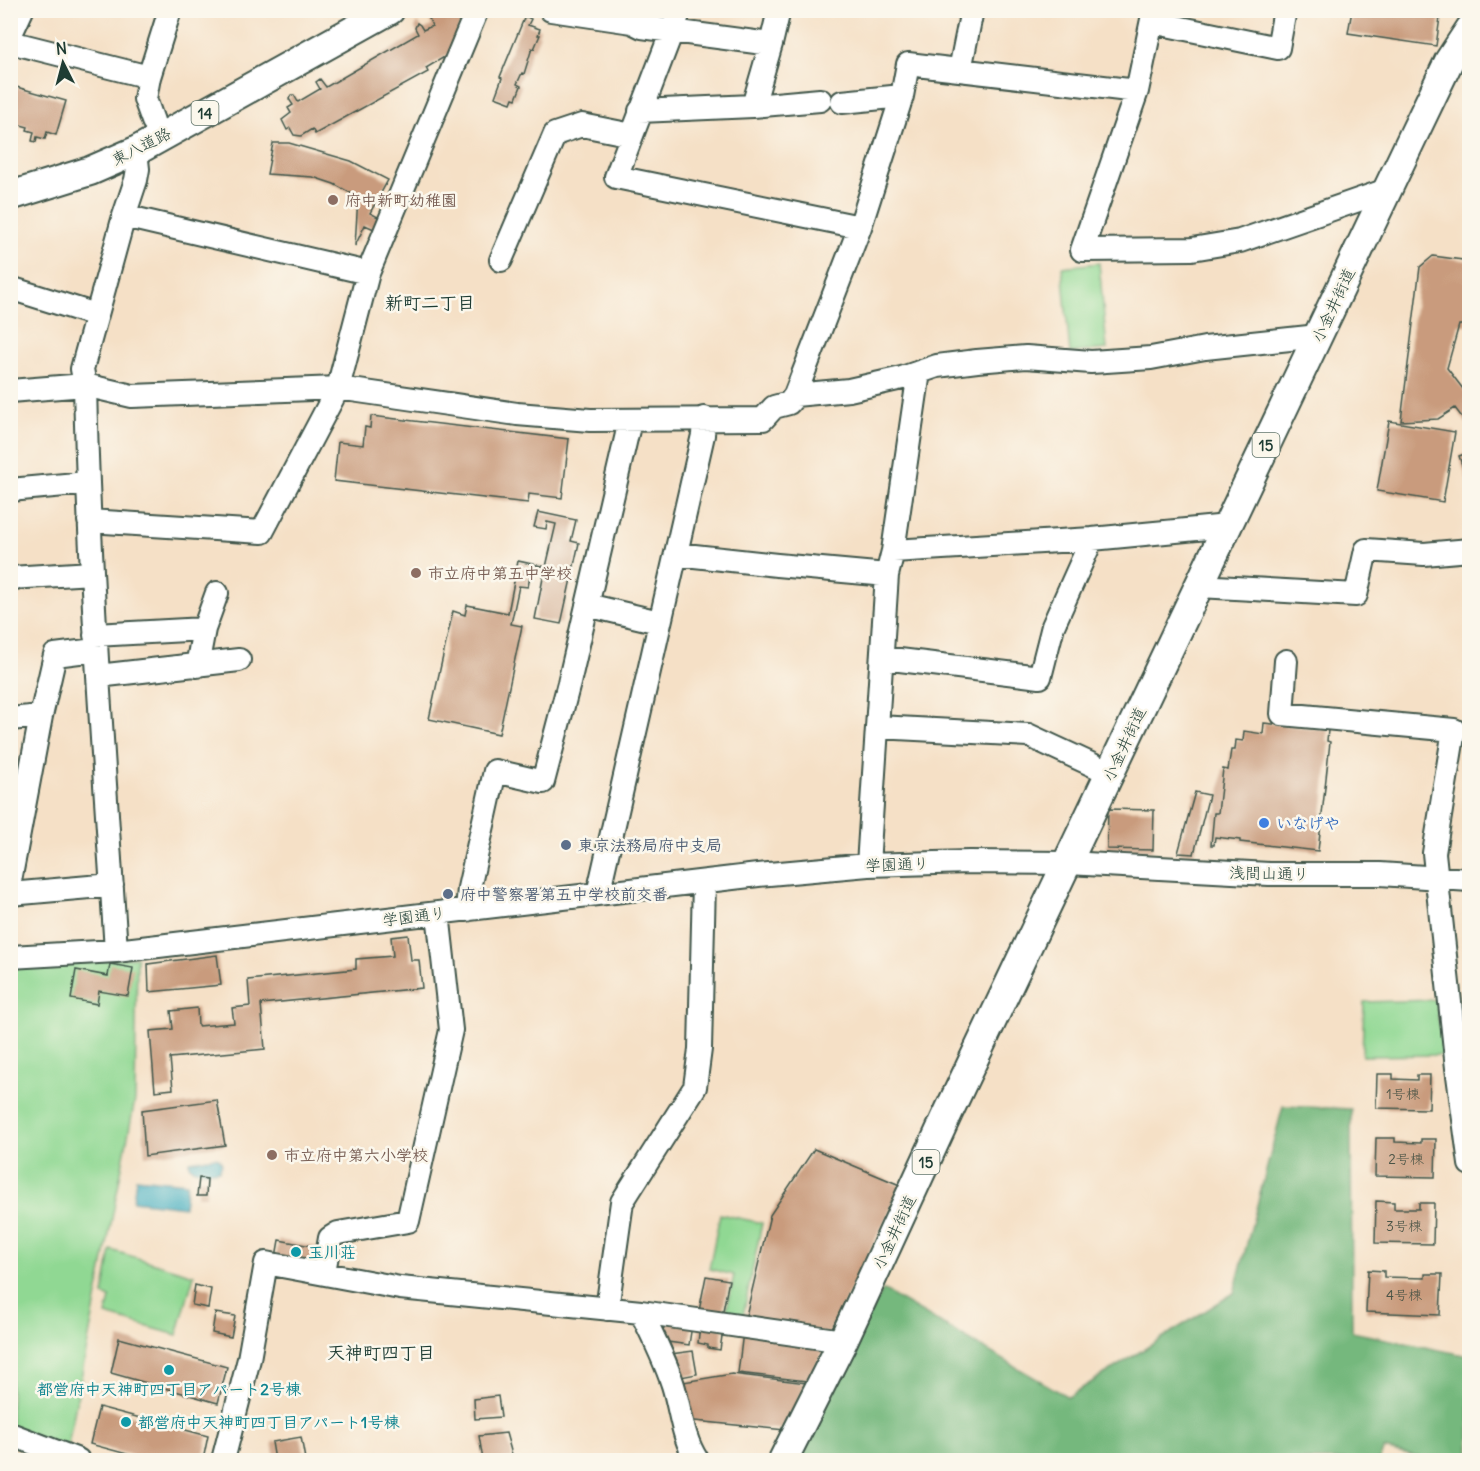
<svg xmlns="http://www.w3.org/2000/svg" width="1480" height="1471" font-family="Delius,'Klee One',sans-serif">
  <rect width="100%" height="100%" fill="#fbf7ec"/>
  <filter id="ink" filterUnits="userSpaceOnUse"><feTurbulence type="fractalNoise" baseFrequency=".0167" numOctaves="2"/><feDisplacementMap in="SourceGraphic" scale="12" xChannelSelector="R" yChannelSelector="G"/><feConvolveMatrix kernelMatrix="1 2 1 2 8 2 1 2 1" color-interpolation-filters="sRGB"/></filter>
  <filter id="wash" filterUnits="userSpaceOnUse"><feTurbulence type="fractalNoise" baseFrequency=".008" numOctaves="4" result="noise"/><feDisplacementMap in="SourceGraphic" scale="24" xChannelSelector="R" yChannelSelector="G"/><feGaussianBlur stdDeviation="1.35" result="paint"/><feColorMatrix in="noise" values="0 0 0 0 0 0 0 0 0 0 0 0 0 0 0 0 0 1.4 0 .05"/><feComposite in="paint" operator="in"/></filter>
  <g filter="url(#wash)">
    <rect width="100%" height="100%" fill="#f5e0c6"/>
    <path fill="#90d893" stroke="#588a64" stroke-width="1.5" d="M1099,263l8,86 -37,4 -8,-86z
      M137,957l-2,143 -68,350 -56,-23 -1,-459z
      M1436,1000l7,55 -81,1 2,-54z
      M720,1214l42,9 -20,98 -17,-3 9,-43 -25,-6z
      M111,1250l83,25 -17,60 -71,-20 4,-17 -7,-3z"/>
    <path fill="#74b87d" stroke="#4a7a58" stroke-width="1.5" d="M1283,1106l68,3 1,223 117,24v104h-40l-45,-11 -5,11h-591l95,-170 185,107 166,-104z"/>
    <path fill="#42adc0" stroke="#30757a" stroke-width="1.5" d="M215,1157l4,1 3,6 -3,6c-9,2 -24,2 -30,-5v-4z
      M136,1178l51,5 -3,24 -51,-6z"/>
    <g id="blocks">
      <path fill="#c99b7d" d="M1352,10h89l-5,36 -88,-13z
        M449,13l7,2 5,8 -10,30 -25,15 2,4 -113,62 -3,-5 -11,7 -7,-1 -4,-7 -3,2 -5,-10 9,-7 -3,-5 5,-3 -4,-6 2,-4h3l4,7 22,-13 -4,-7 4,-3 6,8 92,-53 -3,-6 2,-5 3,2 3,5 9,-4 -3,-7 7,-3 3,2z
        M525,16l6,3 -3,6 12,4 -2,6h2l-6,14 -2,-1 -8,26 -2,-1 -5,11 4,2 -5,13 -3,-1 -2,5 -16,-6 7,-19 -2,-1z
        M13,86l53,15 -10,34 -9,-3 -2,7 -8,-2 -1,5 -4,-1 2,-9 -7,-2 1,-3 -18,-5v-25z
        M273,143h16l62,18 37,19 -18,33 10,5 -6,11 -9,-4 -10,21 3,-49 -24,-13 -21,-7 -46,-3z
        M1433,256l37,5v64h-11l-12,43 23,30v26h-3l-12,-16 -17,11 -37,2 19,-154z
        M371,416l198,23 -7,59 -33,-4 -1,9 -194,-22 4,-39 25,3 2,-18 5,1z
        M1389,421l66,11 -12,70 -66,-11z
        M1470,452v32l-1,1 -10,-29z
        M538,512l38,8 -5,21 8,2 -18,81 -26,-5 9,-46 -13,-2 -3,16 -9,-1 -8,38 11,2 -23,108 -70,-15 24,-108 12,4 2,-10 41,8 10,-52 28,6 10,-43 -9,-2 -1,7 -12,-2z
        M1264,723l64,7 -1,11 3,1 -12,109 -78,-9v-2l-25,-3 -1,8h-3l3,-32h4l5,-44 5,1 3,-20h4l1,-10 7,1 1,-10 19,3z
        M1195,792l14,3 -15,59 -16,-1z
        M1108,809l46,1 -1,40 -46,-1z
        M408,935l3,25h8l3,28 -161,16 4,45 -95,9 3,31 -18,2 -5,-60 23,-2 -2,-18 26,-3 1,18 36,-3 -2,-15 18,-2 -2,-26 108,-11v-10l37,-3 -2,-19z
        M217,955l4,30 -72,7 -1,-28z
        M110,964l23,4 -5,28 -29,-5 -2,13 -26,-5 5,-29 32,6z
        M1377,1074h16v5l24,1v-5h13l-1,34 -53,-1z
        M217,1100l8,45 -80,11 -3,-46z
        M1376,1138h19v4l26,1v-4h15l-1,38 -60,-1z
        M814,1149l88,37 -73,148 -84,-14 25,-105z
        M199,1178l8,1 -1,17h-9z
        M1376,1201l18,1v7h25v-6h15l-1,41 -58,-1z
        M279,1240l38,7 -3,18 -38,-8z
        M1368,1270l16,1v6l41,1v-4h17l-2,41 -74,-3z
        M706,1276l23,4 -7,36 -23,-5z
        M195,1285l16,4 -3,19 -16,-3z
        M215,1313l20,3 -4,21 -19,-4z
        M664,1321l28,4 -3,20 -28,-4z
        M700,1325l23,4 -3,21 -12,-2v-3l-10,-2z
        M743,1332l85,11 -21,38 -69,-8z
        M119,1338l108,29 -9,36 -107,-30z
        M693,1351l4,23 -21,4 -5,-24z
        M732,1374l75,9 -22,47 -100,-10 -8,-37z
        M498,1396l3,21 -26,2 -1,-20z
        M99,1407l109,29 -5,24h-54l-59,-16z
        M506,1433l7,25 -11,2h-19l-4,-24z
        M301,1437l4,22 -30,1 -3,-18z"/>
    </g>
  </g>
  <g filter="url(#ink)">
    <use href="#blocks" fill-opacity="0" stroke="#3f554a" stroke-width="1.5"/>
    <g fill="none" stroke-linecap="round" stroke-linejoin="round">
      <defs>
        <path id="minor" d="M551,10l81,12 10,5 129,17 8,-34
          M680,10l-64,167 244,50
          M1154,10l-17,81 -55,159 110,-1 48,-8 147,-51
          M1152,22l126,26 7,-38
          M10,36l12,-26
          M10,42l139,35
          M960,70l12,-60
          M842,102l60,-6
          M753,106l18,-62
          M640,111l113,-5 67,-6
          M153,121l-8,-22 4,-22 21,-67
          M124,216l244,57
          M501,260l54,-126 27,-9 50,10
          M10,288l86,27
          M10,391l75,-6 47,11 206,-8 179,26 73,6 173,-1 11,-12 15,-4 6,-8 65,-168 42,-131 6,-32 229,27
          M795,395l54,-5 53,-12 35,-12 40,-5 49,-4 65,5 60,-4 54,-10 113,-12
          M10,490l77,-7
          M89,521l173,11 76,-144 30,-115 109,-263
          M893,551l199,-12 136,-13
          M676,554l101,11 110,10
          M10,578l82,-5
          M1199,586l157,9 10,-45 58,4 46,-4
          M587,605l72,17
          M95,635l109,-6
          M883,658l157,19 13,-51 39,-87
          M1286,661l-4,53 172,16 -20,123 23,215 13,96
          M197,666l7,-37 13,-36
          M98,676l141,-16
          M10,719l31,-3
          M878,727l150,8 82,38
          M868,865l19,-290 6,-24 26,-179
          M10,881l31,-165 14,-61 40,-5
          M10,894l102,-9
          M598,894l105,-459 1,-17
          M467,910l2,-22 26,-117 48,11 26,-99 61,-262
          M116,951c-12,-189 -27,-377 -31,-566l-3,-16 42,-153 12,-36 2,-11 -2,-18
          M10,957l106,-6 642,-76 110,-10 101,-3 99,1 201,11h111l90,6
          M324,1272l6,-34 8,-5 70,-12 43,-191 -13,-117
          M607,1309l15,-107 73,-115 5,-38 4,-167
          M641,1312c12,24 24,48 32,73 8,26 9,52 24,75
          M10,1434l68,26
          M223,1460l26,-101 17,-96 134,25 241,24 202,29"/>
        <path id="major" d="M10,196l80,-25 46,-20 254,-141
          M783,1460l60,-119 106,-230 463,-973 37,-77 21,-32"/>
      </defs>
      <use href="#minor" stroke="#3f554a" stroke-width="26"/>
      <use href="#major" stroke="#3f554a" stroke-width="32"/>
      <use href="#minor" stroke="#fff" stroke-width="22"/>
      <use href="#major" stroke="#fff" stroke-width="28"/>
    </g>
  </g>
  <g fill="#8d6e63" stroke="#fbf7ec" stroke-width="2">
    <circle cx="333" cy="200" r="6"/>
    <circle cx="416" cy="573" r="6"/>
    <circle cx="272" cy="1155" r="6"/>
  </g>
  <circle fill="#3f7fe0" stroke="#fbf7ec" stroke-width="2" cx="1264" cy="823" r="6"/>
  <g fill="#5c6f8a" stroke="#fbf7ec" stroke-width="2">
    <circle cx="566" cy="845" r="6"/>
    <circle cx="448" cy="894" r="6"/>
  </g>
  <g fill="#0f9aa8" stroke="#fbf7ec" stroke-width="2">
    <circle cx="296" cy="1252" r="6"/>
    <circle cx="169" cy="1370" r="6"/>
    <circle cx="126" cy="1422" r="6"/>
  </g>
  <g text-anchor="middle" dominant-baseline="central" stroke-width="5" stroke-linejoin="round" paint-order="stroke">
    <g font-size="14" fill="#4a5446">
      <text x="1403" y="1094">1号棟</text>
      <text x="1406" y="1159">2号棟</text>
      <text x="1404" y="1226">3号棟</text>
      <text x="1404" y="1295">4号棟</text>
    </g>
    <g fill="#fbf7ec" stroke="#61756b" stroke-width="1.5">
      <rect x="191.5" y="101" width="27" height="24" rx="4.5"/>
      <rect x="1252.5" y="433" width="27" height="24" rx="4.5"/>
      <rect x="912.5" y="1150" width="27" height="24" rx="4.5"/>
    </g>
    <g font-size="15" font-weight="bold" fill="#1f3d34">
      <text x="205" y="113">14</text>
      <text x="1266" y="445">15</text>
      <text x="926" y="1162">15</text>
    </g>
    <g font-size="16" fill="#1f3d34" stroke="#fbf7ec">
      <text transform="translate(141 146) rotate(-27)">東八道路</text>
      <text transform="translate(1333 305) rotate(-65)">小金井街道</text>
      <text transform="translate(1124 744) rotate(-65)">小金井街道</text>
      <text transform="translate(897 864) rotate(-2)">学園通り</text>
      <text transform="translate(1269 873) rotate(1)">浅間山通り</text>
      <text transform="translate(414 916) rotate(-7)">学園通り</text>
      <text transform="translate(894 1232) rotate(-65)">小金井街道</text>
    </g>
    <g font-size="16" font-weight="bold" fill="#785e54" stroke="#fbf7ec" text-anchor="start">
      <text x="345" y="200">府中新町幼稚園</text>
      <text x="428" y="573">市立府中第五中学校</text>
      <text x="284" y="1155">市立府中第六小学校</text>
    </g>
    <g font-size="16" font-weight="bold" fill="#366cbe" stroke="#fbf7ec" text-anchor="start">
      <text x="1276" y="823">いなげや</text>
    </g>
    <g font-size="16" font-weight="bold" fill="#4e5e75" stroke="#fbf7ec" text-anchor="start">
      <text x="578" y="845">東京法務局府中支局</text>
      <text x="460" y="894">府中警察署第五中学校前交番</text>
    </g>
    <g font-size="16" font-weight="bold" fill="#0d838f" stroke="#fbf7ec" text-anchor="start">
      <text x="308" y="1252">玉川荘</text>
      <text x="169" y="1389" text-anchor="middle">都営府中天神町四丁目アパート2号棟</text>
      <text x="138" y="1422">都営府中天神町四丁目アパート1号棟</text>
    </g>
    <g font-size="18" font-weight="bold" fill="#1f3d34" stroke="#fbf7ec">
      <text x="430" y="302">新町二丁目</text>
      <text x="381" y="1352">天神町四丁目</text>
    </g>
  </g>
  <rect width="1480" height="1471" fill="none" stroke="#fbf7ec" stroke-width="36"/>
  <g transform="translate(63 63) rotate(354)" stroke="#fbf7ec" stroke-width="4.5" paint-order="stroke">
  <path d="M0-4.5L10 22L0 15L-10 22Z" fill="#1f3d34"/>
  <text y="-9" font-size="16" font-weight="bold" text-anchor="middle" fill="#1f3d34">N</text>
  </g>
</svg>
